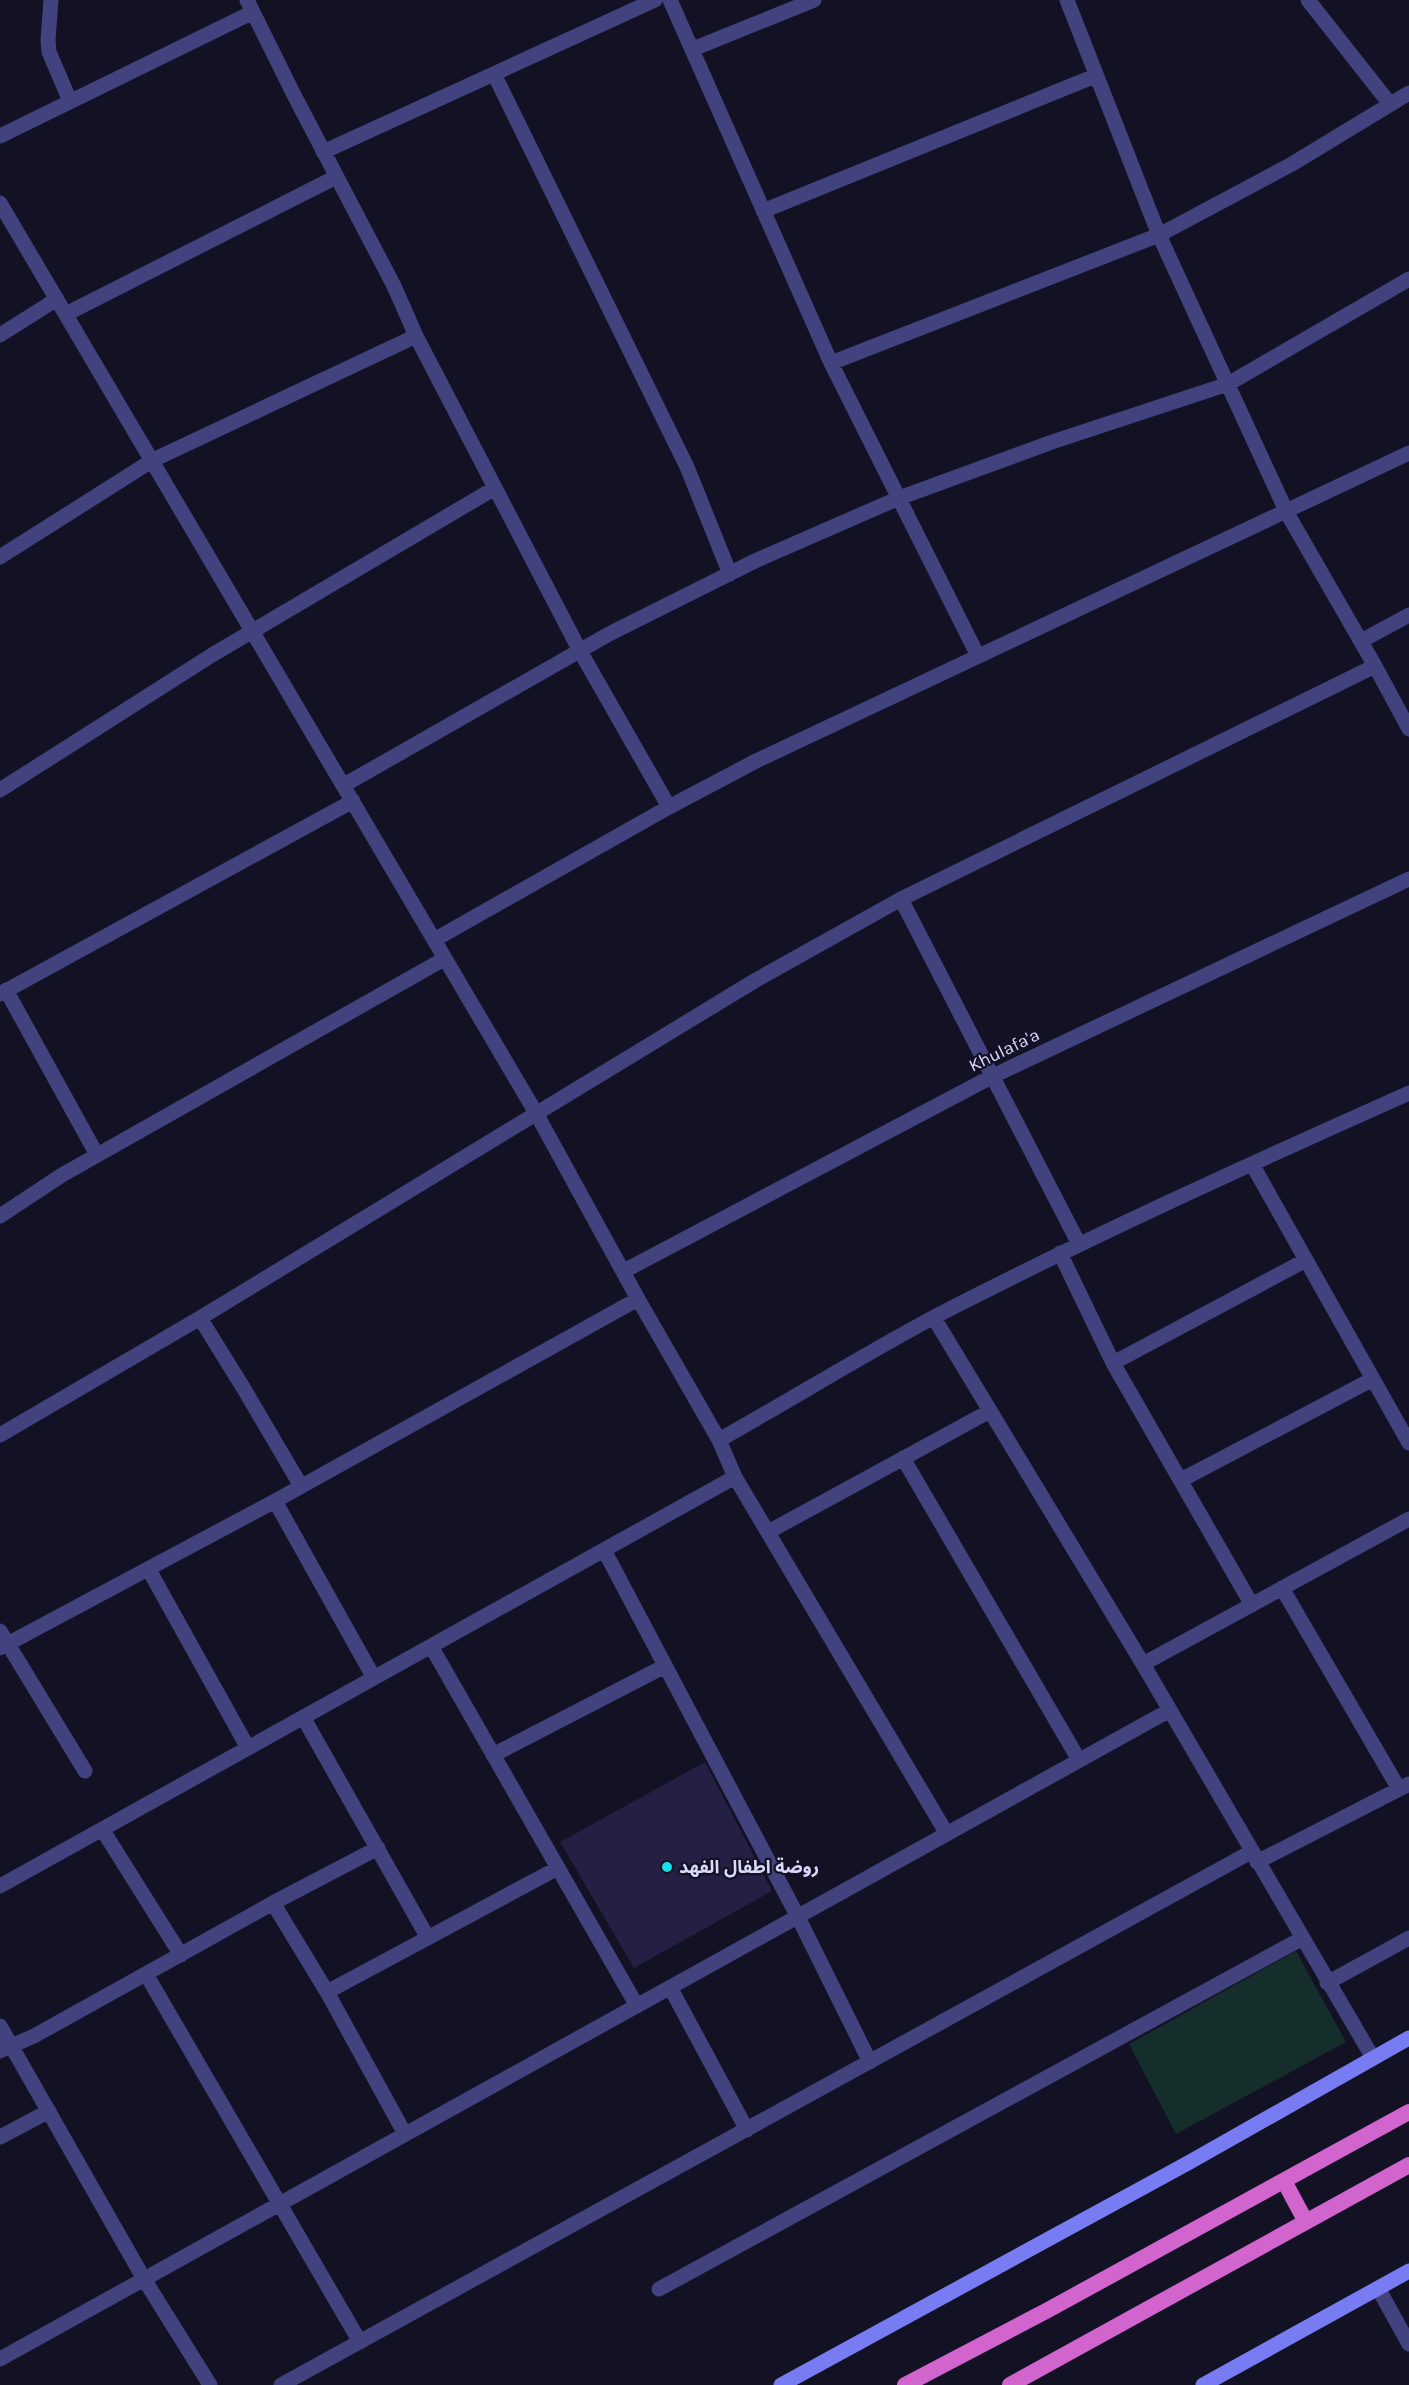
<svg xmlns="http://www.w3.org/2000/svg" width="1409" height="2385" font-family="Karla,'Noto Sans Arabic',sans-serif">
  <rect width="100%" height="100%" fill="#131124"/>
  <path fill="#152d2b" d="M1296,1951l50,91 -170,92 -47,-90z"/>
  <path fill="#241f43" d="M705,1762l67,129 -138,77 -74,-126z"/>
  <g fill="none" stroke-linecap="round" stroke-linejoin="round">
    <path stroke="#41427e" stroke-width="15" d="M51,0l-3,40 1,12 21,49
      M247,0l47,95 100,191 22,50 164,315 89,156
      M670,0l161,363 147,293
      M1067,0l92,235 128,278 88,153 34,63
      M1308,0l82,104
      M693,49l121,-49
      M494,74l193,393 43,107
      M0,136l253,-124
      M323,152l332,-152
      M0,203l536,910 102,186 81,141 16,37 212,357
      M763,211l332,-135
      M66,314l270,-137
      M0,335l57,-36
      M831,363l328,-128 133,-71 117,-71
      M0,557l153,-97 263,-124
      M1361,641l48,-26
      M344,785l265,-151 148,-74 142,-62 153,-56 176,-58 181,-105
      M0,790l212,-135 283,-167
      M901,899l178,345
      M434,940l235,-133 87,-46 653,-308
      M6,990l91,165
      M0,994l353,-193
      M1252,1164l157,279
      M0,1216l62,-41 382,-216
      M1060,1253l53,110 139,242
      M624,1271l369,-195 416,-197
      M200,1318l44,71 57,97
      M934,1318l209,346 230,394
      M1113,1363l193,-103
      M0,1435l200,-117 556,-338 145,-81 474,-233
      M719,1440c73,-41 144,-85 217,-124 155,-80 314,-152 473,-223
      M903,1458l176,302
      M1181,1480l192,-101
      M275,1501l99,177
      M768,1532l222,-121
      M604,1550l194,367 72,145
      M149,1570l99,178
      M1282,1588l117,201
      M0,1631l85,140
      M431,1646l206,360
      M0,1648l275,-147 363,-202
      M1143,1664l266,-145
      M303,1717l125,221
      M493,1755l172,-89
      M102,1829l79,126
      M1257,1862l152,-78
      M0,1886l735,-409
      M273,1903l54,89 78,142
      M146,1974l214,368
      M1327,1983l82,-45
      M670,1987l77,143
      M327,1992l231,-124
      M0,2026l144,253 66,106
      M0,2051l34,-15 239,-133 105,-55
      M0,2137l49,-26
      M1378,2288l31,56
      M659,2289l642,-350
      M0,2359l1170,-649
      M281,2385l970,-533"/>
    <path stroke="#787cf2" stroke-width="15" d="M781,2385l407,-222 221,-125
      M1203,2385l206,-114"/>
    <path stroke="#d264ce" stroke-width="16" d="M1284,2181l22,41
      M905,2385l143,-75 361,-198
      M1010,2385l399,-220"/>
  </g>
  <circle fill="#17e0e8" stroke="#131124" stroke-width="2" cx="667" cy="1867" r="6"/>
  <g text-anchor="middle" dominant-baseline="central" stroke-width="4.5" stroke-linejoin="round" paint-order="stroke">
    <g font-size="18" fill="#dad8fb" stroke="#131124">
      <text transform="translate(1004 1050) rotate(-26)">Khulafa'a</text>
    </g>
    <g font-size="18" font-weight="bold" fill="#dad8fb" stroke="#131124" text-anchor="start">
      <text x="679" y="1867">روضة اطفال الفهد</text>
    </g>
  </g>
</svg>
